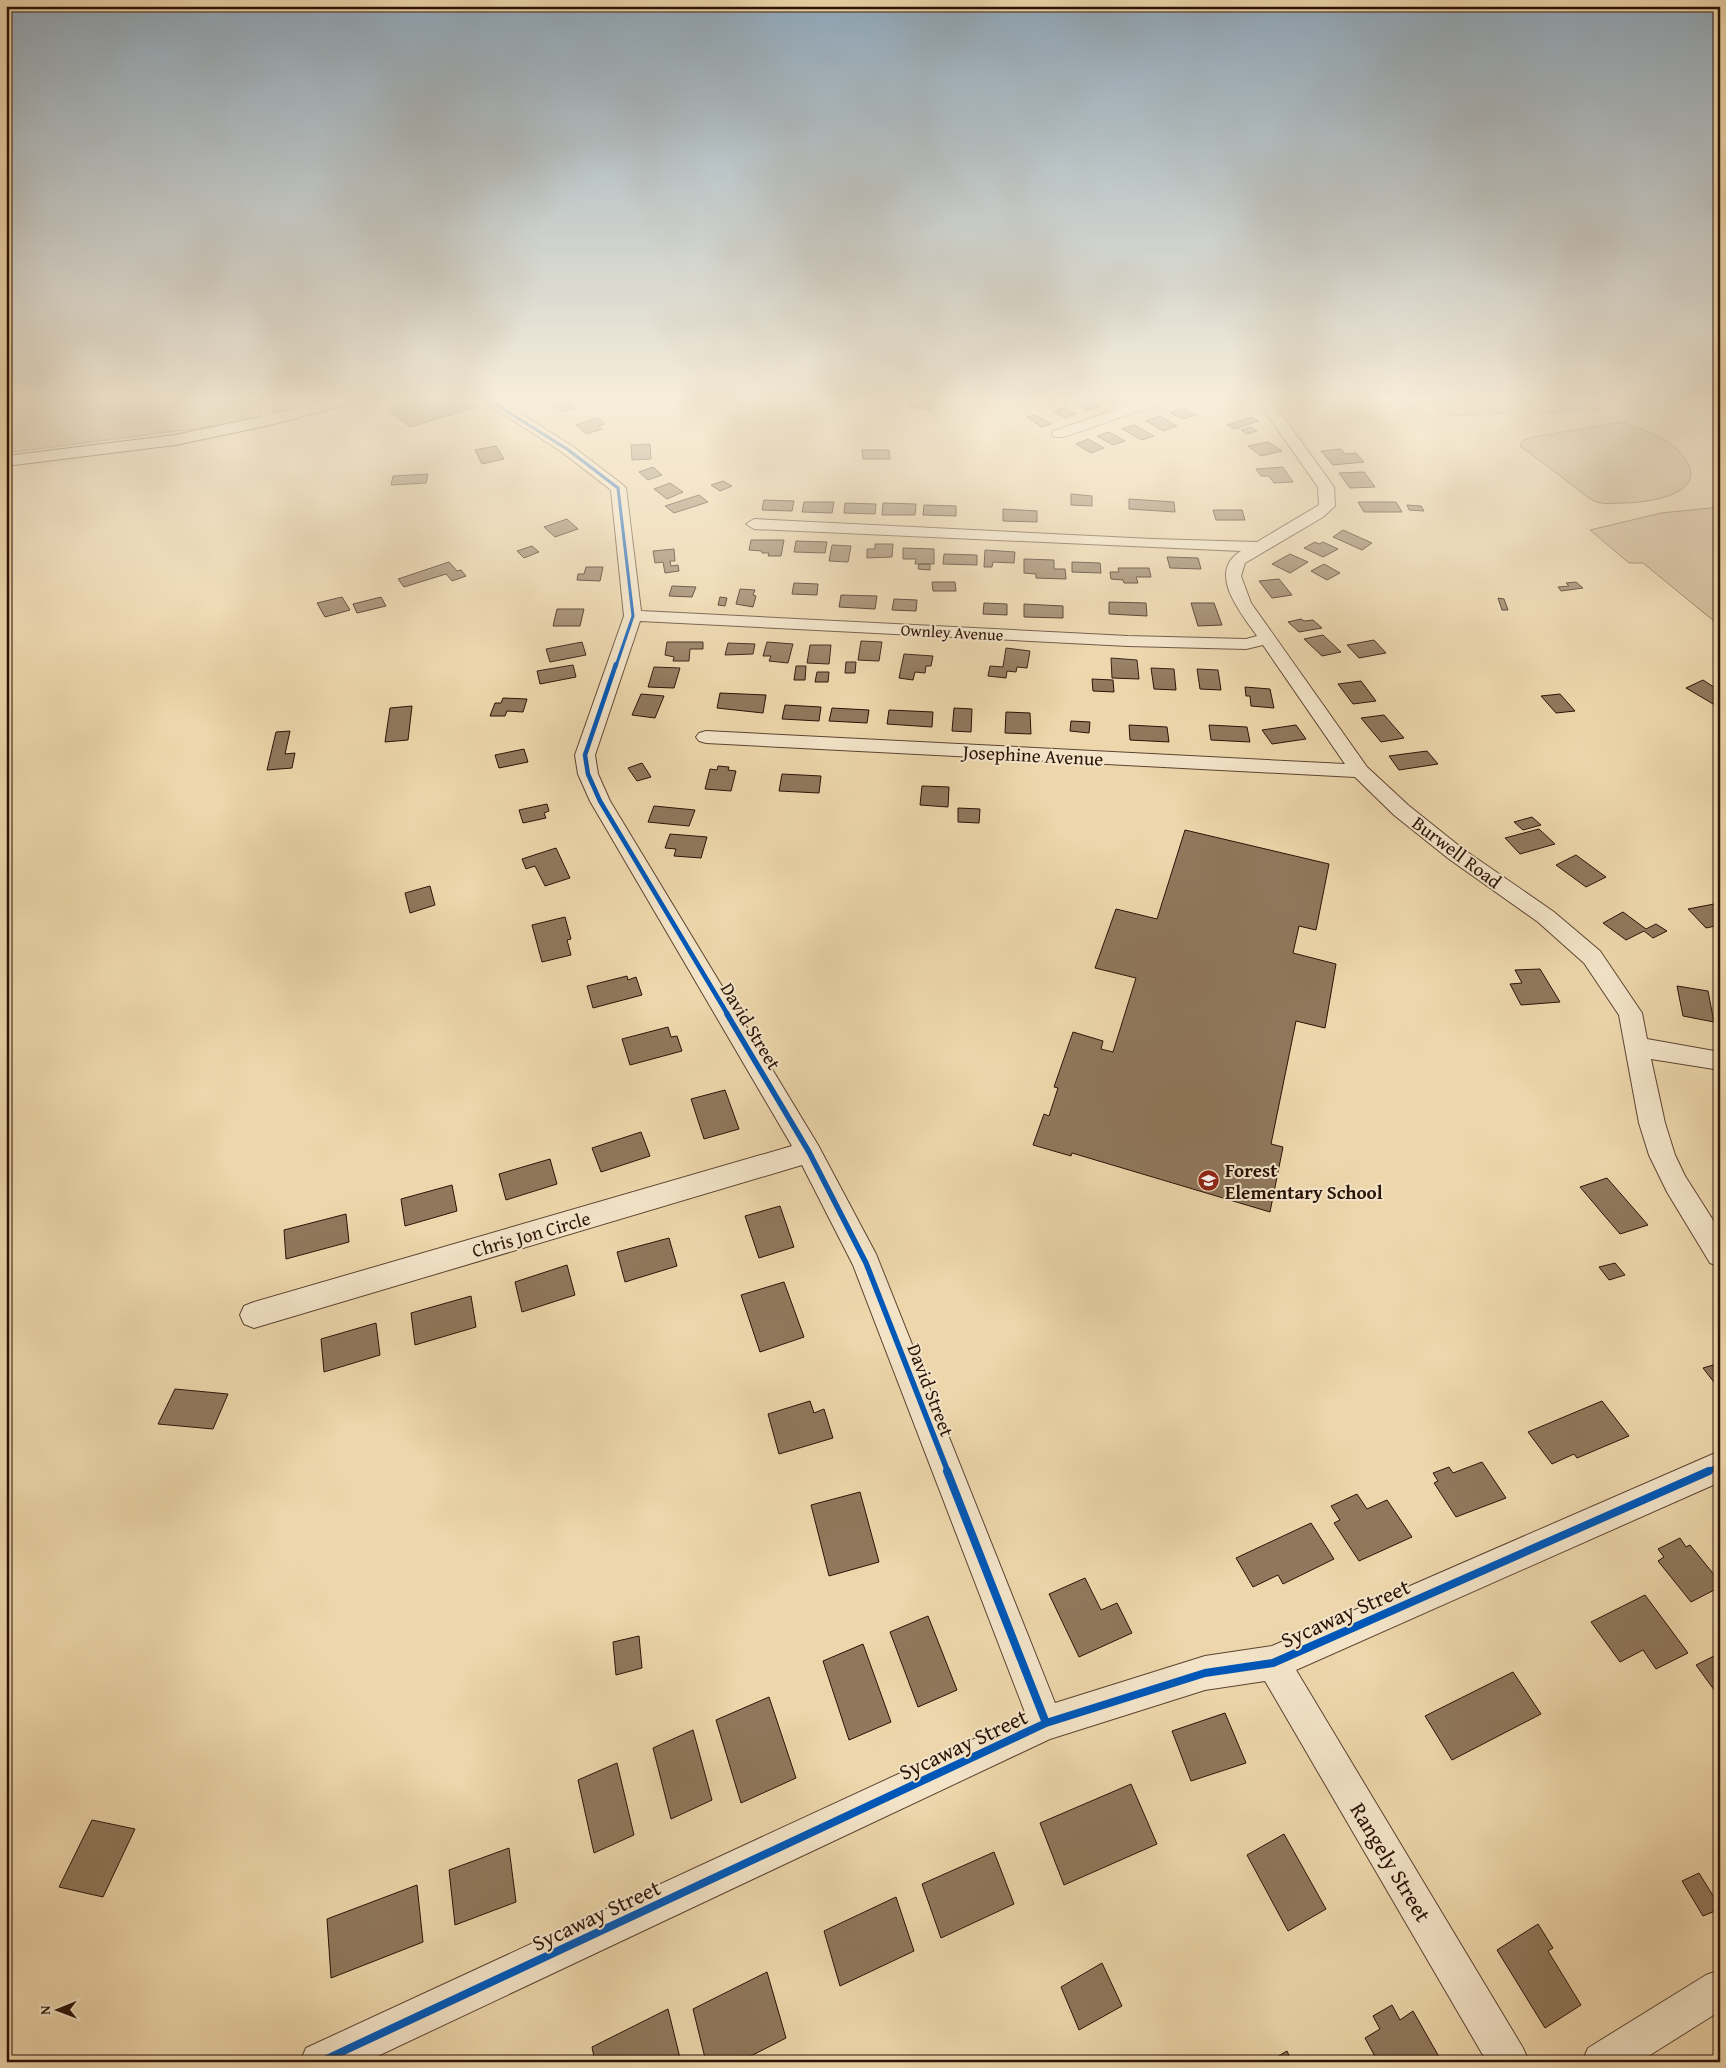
<svg xmlns="http://www.w3.org/2000/svg" width="1726" height="2068" font-family="'Gentium Book Plus',serif">
  <rect width="100%" height="100%" fill="#edd6ab"/>
  <filter id="stains"><feTurbulence type="fractalNoise" baseFrequency=".004" numOctaves="4"/><feColorMatrix values="0 0 0 0 .2 0 0 0 0 .09 0 0 0 0 .02 0 0 0 .5 -.17"/></filter>
  <radialGradient id="worn" r=".72"><stop offset=".6" stop-color="#630" stop-opacity="0"/><stop offset="1" stop-color="#630" stop-opacity=".3"/></radialGradient>
  <path fill="#ccb58f" stroke="#7c644b" d="M6,397h253c-1,18 -14,23 -29,27l-224,29z
    M1427,397h72l12,13 -3,3 -58,3 -9,-3z
    M1520,397h72l10,10 -3,3 -57,3 -10,-3z
    M1621,422c23,7 51,17 65,38 23,35 -41,43 -62,43 -8,0 -22,2 -30,-2 -8,-4 -15,-11 -22,-16 -17,-13 -34,-26 -52,-39l3,-6 10,-3z
    M1720,507v119l-77,-63h-14l-39,-33 71,-17z"/>
  <path fill="#90785c" stroke="#2c1207" d="M412,397h56l11,9 -69,21 -22,-17 29,-8z
    M1079,397h6l15,9 -13,4 -17,-10z
    M1103,397h21l5,3 -14,4z
    M1629,397h34l-21,6z
    M911,399l24,3 -3,8 -25,-3z
    M565,400l10,8 -13,3 -10,-7z
    M1065,407l11,7 -11,4 -11,-7z
    M1183,408l13,7 -13,4 -13,-6z
    M1035,415l16,9 -9,3 -15,-10z
    M1160,416l17,10 -14,5 -17,-10z
    M1251,417l7,4 -23,8 -8,-4z
    M598,418l7,6 -7,2 4,3 -16,5 -10,-9z
    M1134,425l20,11 -12,4 -20,-11z
    M1250,427l7,4 -10,3 -6,-4z
    M1109,432l16,9 -12,4 -16,-9z
    M1088,439l16,9 -13,5 -15,-9z
    M1268,442l14,9 -21,5 -13,-10z
    M650,444l1,15 -19,1 -1,-15z
    M496,446l8,13 -22,5 -7,-14z
    M1341,449l4,5 11,-1 8,9 -31,3 -12,-14z
    M862,450h27l1,9h-27z
    M653,467l9,8 -14,5 -9,-8z
    M1283,467l10,15 -19,1 -5,-7h-8l-5,-7z
    M1364,472l11,15 -25,1 -11,-15z
    M428,474l-2,9 -35,2 2,-9z
    M723,481l9,5 -12,5 -9,-6z
    M670,483l13,9 -16,7 -13,-10z
    M1071,494l21,2v10l-21,-1z
    M699,495l9,7 -34,11 -9,-7z
    M1129,499l45,3 1,10 -46,-3z
    M764,500l30,1 -2,10 -30,-1z
    M804,502h30l-2,11 -30,-1z
    M1358,502h38l6,10h-38z
    M845,503l31,1 -1,10 -31,-1z
    M883,503l33,1 -1,11h-33z
    M924,505l32,1v10l-33,-1z
    M1407,505l14,1 3,5 -15,-1z
    M1003,509l34,2v11l-34,-1z
    M1213,510h29l3,10h-29z
    M567,519l11,10 -23,8 -11,-10z
    M1343,530l29,13 -10,7 -29,-13z
    M751,540h33l-3,16h-13l1,-3h-7v-2l-13,-1z
    M796,541l31,1 -2,11 -31,-1z
    M1315,542l4,2 4,-2 15,7 -15,8 -19,-9z
    M875,544h18l-1,13 -25,1v-9h8z
    M832,545l19,1 -3,16 -19,-1z
    M532,546l7,6 -15,6 -7,-7z
    M903,548l31,1v15h-19l1,-5h-13z
    M674,549l1,12h-5l1,5 7,-1 1,6 -14,2 -2,-11 -8,1 -2,-12z
    M985,550l30,2 -1,11 -21,-1 -1,5h-8z
    M944,554l33,1v10l-34,-1z
    M1290,554l18,8 -18,11 -18,-9z
    M1167,557l31,1 3,11 -31,-1z
    M1024,559l30,1v9h11l1,10 -30,-1v-4l-12,-1z
    M449,562l8,9 4,-1 5,6 -14,5 -6,-7 -42,13 -6,-8z
    M1072,562l28,1 1,10 -29,-1z
    M919,564h11v6l-12,-1z
    M1324,564l16,9 -13,7 -16,-9z
    M586,567h17l-3,14 -23,-1 1,-6h6z
    M1118,568h31l2,9h-15l2,6h-14l-1,-3 -12,-1 -1,-7h9z
    M1279,579l13,16 -20,3 -13,-17z
    M932,582h23l1,9h-23z
    M1576,582l7,6 -22,3 -3,-4 11,-1 -3,-3z
    M794,583l24,1 -1,11 -25,-1z
    M672,586l24,1 -4,10 -23,-1z
    M740,589l15,1 -2,5 3,1 -3,11 -17,-3z
    M841,595l36,1 -2,13 -36,-2z
    M342,597l8,13 -25,7 -8,-14z
    M381,597l5,9 -29,7 -4,-9z
    M720,597l7,1 -2,8 -7,-1z
    M1498,598l6,1 4,11h-6z
    M894,599l23,1 -1,11 -24,-1z
    M1109,602l37,1 1,13 -38,-2z
    M984,603l23,1v11l-24,-1z
    M1191,603h23l8,22 -24,1z
    M1024,604l39,2v12l-39,-1z
    M557,609h27l-4,17h-27z
    M1301,619l3,2 9,-1 9,8 -23,4 -11,-10z
    M1323,635l18,17 -19,4 -18,-17z
    M1374,640l12,13 -27,5 -12,-13z
    M861,641l21,1 -3,19 -21,-1z
    M582,642l4,13 -36,7 -4,-13z
    M667,642h36v7h-13l-1,12h-16l1,-4 -9,-2z
    M767,642l26,2 -5,19 -19,-2 2,-5h-8z
    M728,643l27,1 -2,10 -28,1z
    M810,645h21l-2,19 -22,-1z
    M1006,648l24,3 -3,17 -10,-1 -1,5 -9,-1 -1,7 -18,-2 2,-10 13,1z
    M904,654l29,2 -2,10h-5l-1,7 -10,-1 -2,8 -14,-2z
    M1111,658l26,2 2,19 -27,-1z
    M846,662h10l-1,11h-10z
    M573,665l3,12 -36,7 -3,-13z
    M796,666h10l-1,14h-11z
    M654,667l26,1 -6,20 -26,-1z
    M1151,668l23,1 2,21 -22,-1z
    M1197,669l21,1 3,20 -21,-1z
    M817,672h12l-1,10h-13z
    M1092,679l21,1 1,12 -21,-1z
    M1703,680l17,11v17l-34,-20z
    M1361,681l15,20 -23,3 -15,-20z
    M1245,687l25,2 4,19 -23,-2 -1,-10h-4z
    M720,693l46,2 -3,18 -46,-5z
    M641,694l23,2 -9,22 -23,-3z
    M1560,694l15,17 -19,2 -15,-17z
    M503,698l24,1 -4,13 -16,-1 -2,5h-15l5,-13h6z
    M785,705l36,2 -2,14 -37,-2z
    M412,706l-4,34 -23,2 5,-34z
    M832,708l37,2 -2,13 -38,-2z
    M954,708l18,1 -1,23 -19,-1z
    M889,710l44,2 -1,15 -45,-3z
    M1006,712l24,1 1,21 -26,-1z
    M1384,715l20,23 -23,4 -20,-24z
    M1071,721l19,1 -1,11 -19,-2z
    M1129,725l38,2 2,15 -39,-2z
    M1209,725l38,2 3,15 -39,-2z
    M1296,725l10,14 -34,5 -10,-14z
    M290,731l-5,23 10,-1 -3,15 -25,2 9,-38z
    M524,749l4,13 -29,6 -4,-13z
    M1427,751l11,13 -39,6 -10,-14z
    M642,763l9,14 -14,4 -9,-13z
    M718,766l11,1 -1,3 8,1 -5,20 -26,-2 5,-20 7,1z
    M782,774l39,2 -2,17 -40,-2z
    M922,786l27,1 -1,20 -28,-2z
    M547,804l2,7 -5,2 2,5 -23,5 -4,-13z
    M654,806l41,4 -6,16 -41,-4z
    M958,808l22,1 -1,14 -21,-1z
    M1532,817l9,8 -18,5 -9,-8z
    M1539,829l16,15 -35,10 -15,-16z
    M1185,830l144,34 -13,66 -17,-4 -6,27 43,11 -11,64 -29,-7 -25,123 12,3 -13,65 -198,-59 -1,3 -38,-11 11,-31 5,2 9,-28 -4,-1 19,-55 30,9 -2,8 12,3 23,-74 -41,-10 21,-59 41,10z
    M670,834l37,3 -6,21 -27,-2 2,-7 -11,-1z
    M556,848l14,30 -25,8 -10,-20 -9,3 -4,-10z
    M1576,855l30,22 -20,10 -30,-22z
    M430,886l5,19 -25,8 -5,-20z
    M1714,904l6,6v15l-14,3 -18,-19z
    M1623,912l23,17 10,-5 11,7 -14,7 -9,-7 -18,9 -23,-17z
    M565,917l6,22 -4,1 4,15 -29,7 -10,-37z
    M1540,969l20,33 -39,3 -11,-21 12,-1 -7,-13z
    M627,976l1,4 8,-3 6,18 -49,13 -6,-22z
    M1677,986l31,5 6,31 -31,-6z
    M668,1027l3,10 6,-1 5,15 -52,14 -8,-26z
    M725,1090l14,39 -35,10 -13,-40z
    M641,1132l9,24 -49,16 -9,-24z
    M550,1159l7,25 -51,16 -7,-26z
    M1607,1178l41,47 -28,9 -40,-47z
    M452,1185l5,26 -52,15 -4,-27z
    M780,1206l14,41 -35,11 -14,-42z
    M346,1214l3,28 -63,17 -2,-29z
    M669,1238l8,28 -52,16 -8,-30z
    M1615,1263l10,12 -16,5 -10,-13z
    M567,1265l8,30 -53,17 -7,-30z
    M784,1282l20,55 -44,15 -19,-57z
    M471,1296l5,31 -61,18 -4,-32z
    M376,1323l4,32 -56,17 -3,-33z
    M1720,1363v27l-17,-22z
    M175,1389l53,5 -15,35 -55,-5z
    M810,1401l4,12 10,-4 9,29 -54,16 -11,-40z
    M1602,1401l27,35 -52,22 -3,-4 -22,10 -24,-32z
    M1482,1462l24,36 -50,19 -22,-34 4,-2 -5,-8 16,-6 4,6z
    M860,1492l19,70 -50,14 -18,-71z
    M1357,1494l10,15 20,-9 25,37 -53,24 -25,-38 6,-3 -9,-14z
    M1311,1523l23,36 -51,25 -5,-9 -25,12 -17,-29z
    M1680,1538l6,9 4,-2 30,37v5l-29,15 -33,-41 6,-4 -6,-8z
    M1085,1578l16,32 16,-7 15,30 -53,24 -30,-63z
    M1645,1595l43,58 -32,16 -13,-19 -23,12 -29,-40z
    M928,1616l29,74 -39,17 -28,-75z
    M639,1636l3,32 -26,7 -3,-33z
    M863,1644l28,78 -42,18 -26,-79z
    M1720,1653v45l-24,-33z
    M1513,1672l28,42 -89,46 -27,-44z
    M769,1697l27,81 -55,25 -25,-83z
    M1225,1713l21,50 -55,18 -19,-50z
    M693,1730l19,70 -41,19 -18,-71z
    M617,1763l17,72 -40,18 -16,-73z
    M1131,1784l26,60 -93,41 -24,-62z
    M92,1820l43,9 -32,68 -44,-10z
    M1284,1834l42,75 -38,22 -41,-76z
    M509,1848l7,54 -61,23 -6,-55z
    M994,1852l20,52 -73,34 -19,-54z
    M1699,1873l21,34v2l-17,7 -21,-35z
    M417,1885l6,57 -92,36 -4,-59z
    M896,1897l18,54 -74,35 -16,-55z
    M1538,1924l15,24 -5,3 33,54 -36,23 -48,-78z
    M1102,1963l20,43 -43,24 -18,-43z
    M767,1972l19,66 -47,24h-33l-13,-53z
    M1392,2005l8,15 13,-9 29,51h-64l-13,-24 15,-9 -7,-13z
    M668,2009l13,53h-86l-3,-15z
    M1287,2051l5,11h-24z"/>
  <g fill="none" stroke-linecap="round" stroke-linejoin="round">
    <defs>
      <path id="street" d="M259,397h14v14l4,9 -2,3 -5,1c-12,-3 -11,-17 -11,-27z
        M477,397h17l78,49 51,39 3,3 15,123 487,25 118,3 11,-3c-16,-23 -51,-64 -16,-85l-487,-22 -8,-5 8,-5 398,20 105,3 62,-37 -1,-18 -63,-90h14l65,90 1,19 -12,11 -78,46 -4,13 10,27 116,164 41,38 55,44 91,63 46,39 42,62 5,26 73,13v18l-69,-11 14,64 10,32 10,21 35,55v36l-10,-4 -43,-71 -18,-37 -10,-32 -20,-108 -35,-52 -46,-41 -89,-63 -55,-44 -39,-38 -649,-34 -7,-2 -3,-4 3,-4 7,-2 639,33 -82,-119 -17,4 -118,-3 -488,-25 -45,134 3,19 12,27 208,344 58,109 179,449 150,-47 67,-10 448,-195v31l-424,188 227,378 6,14h-42l-222,-381 -60,9 -155,49 -685,323h-65l6,-14 720,-333 -173,-450 -51,-100 -548,163 -10,-4 -4,-9 4,-9 10,-4 538,-156 -202,-345 -12,-27 -3,-19 49,-139 -13,-126 -49,-38z
        M1152,397h20l-2,3 -106,37h-10l-2,-3 2,-3z
        M1697,397l23,2v9l-21,-8z
        M1720,1970v41l-81,51h-57l6,-14 118,-73z"/>
      <path id="secondary" d="M339,397h27l-2,3 -94,25 -95,20 -169,21v-10l169,-21 94,-20z"/>
    </defs>
    <use href="#street" stroke="#5c4330" stroke-width="2"/>
    <use href="#secondary" stroke="#2c1207" stroke-width="2"/>
    <use href="#street" fill="#f3e4c8" fill-rule="evenodd"/>
    <use href="#secondary" fill="#f3e4c8" fill-rule="evenodd"/>
    <defs>
      <path id="cycleway-far3" d="M484,397l83,52 51,39 15,128 -17,50"/>
      <path id="cycleway-far2" d="M616,664l-31,91 3,19 12,27 128,214"/>
      <path id="cycleway-far1" d="M727,1014l82,138 57,111 82,209
        M1706,1472l14,-6"/>
      <path id="cycleway" d="M947,1471l99,252
        M320,2062l726,-339 159,-50 68,-10 436,-192"/>
    </defs>
    <use href="#cycleway-far3" stroke="#f3e4c8" stroke-width="5"/>
    <use href="#cycleway-far2" stroke="#f3e4c8" stroke-width="7"/>
    <use href="#cycleway-far1" stroke="#f3e4c8" stroke-width="9"/>
    <use href="#cycleway" stroke="#f3e4c8" stroke-width="11"/>
    <use href="#cycleway-far3" stroke="#0057b8" stroke-width="3"/>
    <use href="#cycleway-far2" stroke="#0057b8" stroke-width="4.5"/>
    <use href="#cycleway-far1" stroke="#0057b8" stroke-width="5.5"/>
    <use href="#cycleway" stroke="#0057b8" stroke-width="8"/>
  </g>
  <linearGradient id="sky" x2="0" y2="1"><stop stop-color="#8fa7b9"/><stop offset="0.58" stop-color="#f7edd9"/><stop offset="1" stop-color="#f7edd9" stop-opacity="0"/></linearGradient>
  <rect width="1726" height="687" fill="url(#sky)"/>
  <defs>
    <symbol id="school-disc" viewBox="-11 -11 22 22"><circle r="9.5" fill="#8f2418" stroke="#f3e4c8"/><path d="M0-5L7-2L0 1L-7-2ZM-4 1L0 2.5L4 1V4Q0 6-4 4Z" fill="#fff"/></symbol>
  </defs>
  <g fill-rule="evenodd">
    <use href="#school-disc" x="1196" y="1168" width="25" height="25"/>
  </g>
  <g text-anchor="middle" dominant-baseline="central" stroke-width="4" stroke-linejoin="round" paint-order="stroke">
    <g font-size="16" fill="#2c1207" stroke="#f3e4c8">
      <text transform="translate(952 632) rotate(3)">Ownley Avenue</text>
    </g>
    <g font-size="19" fill="#2c1207" stroke="#f3e4c8">
      <text transform="translate(1033 755) rotate(3)">Josephine Avenue</text>
      <text transform="translate(1457 852) rotate(37)">Burwell Road</text>
      <text transform="translate(751 1026) rotate(59)">David Street</text>
      <text transform="translate(531 1234) rotate(-16)">Chris Jon Circle</text>
      <text transform="translate(931 1390) rotate(69)">David Street</text>
    </g>
    <g font-size="19" font-weight="bold" fill="#2c1207" stroke="#f3e4c8" text-anchor="start">
      <text x="1225" y="1170">Forest<tspan x="1225" dy="22">Elementary School</tspan></text>
    </g>
    <g font-size="22" fill="#2c1207" stroke="#f3e4c8">
      <text transform="translate(1345 1613) rotate(-24)">Sycaway Street</text>
      <text transform="translate(963 1744) rotate(-25)">Sycaway Street</text>
      <text transform="translate(1391 1862) rotate(59)">Rangely Street</text>
      <text transform="translate(596 1915) rotate(-25)">Sycaway Street</text>
    </g>
  </g>
  <rect width="1726" height="2068" fill="none" stroke="#edd6ab" stroke-width="25"/>
  <rect x="8" y="8" width="1711" height="2053" fill="none" stroke="#2c1207" stroke-width="2.5"/>
  <rect x="12" y="12" width="1701" height="2043" fill="none" stroke="#2c1207"/>
  <g transform="translate(58 2010) rotate(269)" stroke="#f3e4c8" stroke-width="4" paint-order="stroke">
  <path d="M0-4L9 19L0 12L-9 19Z" fill="#2c1207"/>
  <text y="-8" font-size="14" font-weight="bold" text-anchor="middle" fill="#2c1207">N</text>
  </g>
  <rect width="100%" height="100%" filter="url(#stains)"/>
  <rect width="100%" height="100%" fill="url(#worn)"/>
</svg>
